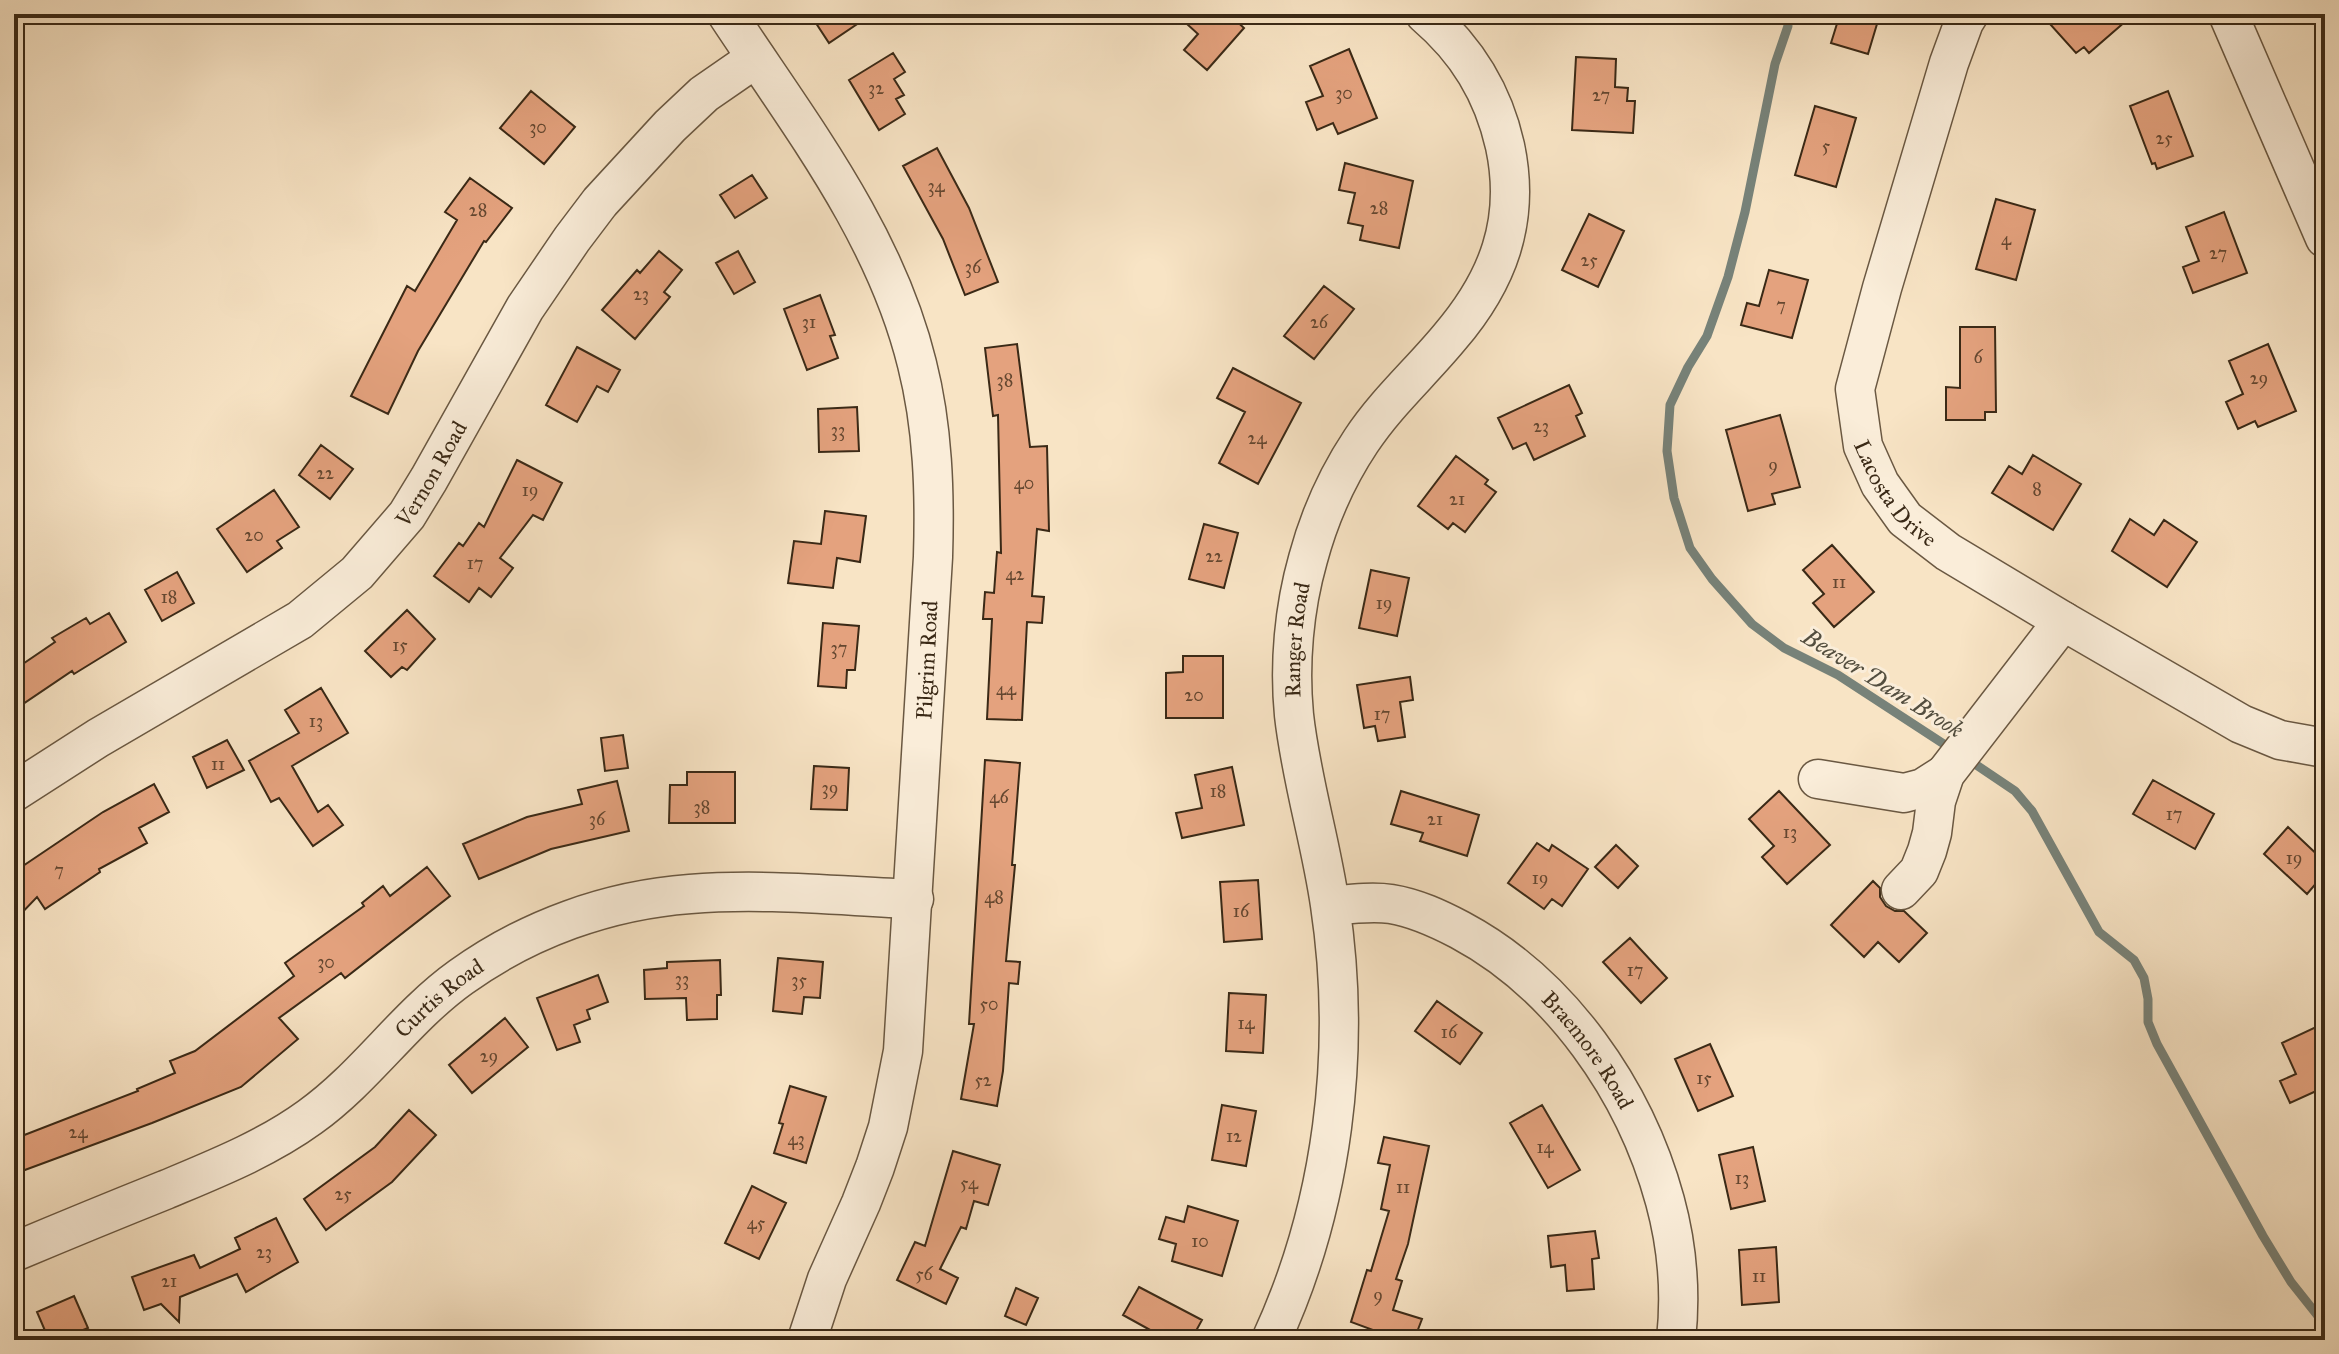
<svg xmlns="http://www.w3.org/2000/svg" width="2339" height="1354" font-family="'IM FELL Great Primer',serif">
  <rect width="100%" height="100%" fill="#f8e4c5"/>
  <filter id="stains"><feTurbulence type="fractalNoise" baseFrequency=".0025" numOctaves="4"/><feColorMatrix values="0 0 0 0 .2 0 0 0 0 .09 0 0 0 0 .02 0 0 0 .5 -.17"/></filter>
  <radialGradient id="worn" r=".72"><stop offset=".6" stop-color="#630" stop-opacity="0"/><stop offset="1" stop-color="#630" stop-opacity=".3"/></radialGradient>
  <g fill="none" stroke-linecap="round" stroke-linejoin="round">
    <path stroke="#778279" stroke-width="9" d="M1786,14l2,12 -13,38 -30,148 -17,65 -21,59 -19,31 -18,38 -3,46 7,47 16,50 22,31 40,45 32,24 54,27 115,75
      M1966,758l49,33 17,20 67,121 35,28 10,18 4,21v23l9,22 106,192 28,46 27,34 7,13"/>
  </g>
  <path fill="#e4a27e" stroke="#3a2916" stroke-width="2" d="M810,14h62l-43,29z
    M1176,14h53l15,14 -37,42 -23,-20 14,-16z
    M1840,14h40l-12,40 -37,-11z
    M2041,14h93l-45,39 -5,-6 -8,6z
    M1349,49l28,69 -39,16 -5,-11 -16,7 -11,-28 17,-6 -13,-30z
    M893,53l12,19 -11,7 10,16 -8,4 9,15 -26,16 -30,-50z
    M1576,57l40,2 -1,28 13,1 -1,13h8l-2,32 -61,-3z
    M531,91l44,36 -31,37 -44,-36z
    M2168,91l25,65 -36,13 -2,-6 -3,1 -22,-58z
    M1815,106l41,12 -20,69 -41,-12z
    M937,148l32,60 29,74 -33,13 -22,-56 -40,-73z
    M1345,163l68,18 -14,67 -39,-8 3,-14 -15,-3 7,-30 -16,-3z
    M752,175l15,23 -32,20 -15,-23z
    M470,178l42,30 -26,34 -2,-1 -66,110 -30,63 -37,-18 56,-110 8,5 42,-71 -12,-8z
    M1996,199l39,11 -19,70 -40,-11z
    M2224,212l23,61 -54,20 -10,-26 16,-6 -13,-34z
    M1589,214l35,17 -26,56 -36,-17z
    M659,251l23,19 -18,22 6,5 -35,42 -33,-29 35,-40 3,3z
    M738,251l17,31 -21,12 -18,-31z
    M1769,270l39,10 -16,58 -51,-13 6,-22 12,3z
    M1324,286l30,23 -40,50 -30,-23z
    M820,295l15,40 -5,1 8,22 -31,12 -23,-61z
    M1960,327h35l1,85h-11v8h-39v-33l14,1z
    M1017,344l13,103 17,-1 2,85 -12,-2 -5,67 12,1 -2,26 -15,-1 -5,98 -35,-1 5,-100h-9l2,-27 9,1 3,-41 4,1 -3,-138 -5,1 -8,-68z
    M2268,344l28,67 -38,16 -3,-6 -17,8 -12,-27 17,-8 -14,-33z
    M577,347l43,23 -12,22 -11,-6 -20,36 -31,-17z
    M1233,368l68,35 -43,81 -39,-21 26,-51 -28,-14z
    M1569,385l13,28 -6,3 9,20 -51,24 -8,-17 -13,6 -15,-31z
    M857,407l2,44 -40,1 -1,-43z
    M1780,415l20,72 -28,7 3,10 -27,7 -22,-81z
    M321,445l32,24 -23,30 -31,-24z
    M2033,455l48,29 -28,46 -61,-37 17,-27 13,8z
    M1456,456l32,24 -3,4 11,8 -31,40 -12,-9 -5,6 -30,-23z
    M517,460l45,23 -19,37 -10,-5 -33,43 13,10 -22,29 -12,-9 -10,14 -35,-26 25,-33 4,3 16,-23 5,4z
    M274,490l25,37 -22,14 5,7 -35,24 -30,-43z
    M825,511l41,5 -6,46 -23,-4 -4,30 -45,-5 6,-42 27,3z
    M2130,519l24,16 10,-15 33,22 -30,45 -55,-36z
    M1204,524l34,9 -14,55 -35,-9z
    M1832,545l42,47 -40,35 -21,-24 11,-9 -21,-24z
    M1371,570l38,8 -12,58 -38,-8z
    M177,572l17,31 -32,18 -17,-31z
    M407,610l28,29 -28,31 -5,-3 -11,10 -26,-26z
    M109,613l17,29 -52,32 -2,-3 -58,39v-40l41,-28 -3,-4 34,-20 4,6z
    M823,623l36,3 -4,44h-8l-1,18 -28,-2z
    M1183,656h40v62h-57v-45l17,-1z
    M1410,677l3,23 -13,2 5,35 -27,4 -3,-15 -11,2 -7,-43z
    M321,688l27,45 -56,33 26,46 10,-7 15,20 -30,21 -34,-48 -8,4 -22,-41 50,-28 -14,-23z
    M623,735l5,33 -23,3 -4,-33z
    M227,740l17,30 -37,18 -14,-31z
    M985,760l35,3 -8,102h3l-9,96 14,1 -2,22 -9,-1 -6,88 -6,35 -36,-7 13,-75h-5z
    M814,766l35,2 -2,42 -36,-1z
    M1232,767l12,58 -62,13 -6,-25 26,-5 -7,-33z
    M687,772h48v51h-66l1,-38h17z
    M2153,780l61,34 -19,35 -62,-35z
    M617,781l12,50 -78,18 -72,30 -16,-35 64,-27 55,-13 -4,-14z
    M154,784l15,28 -30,16 8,15 -48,26 1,3 -55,37 -8,-12 -23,24v-49l89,-60z
    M1401,791l78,24 -12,41 -47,-15 3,-8 -32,-9z
    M1779,791l51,54 -43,39 -25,-27 12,-11 -25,-27z
    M2288,827l37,35v11l-18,21 -43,-40z
    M1537,843l12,8 3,-6 36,24 -26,37 -10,-7 -8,10 -36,-26z
    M1616,845l22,21 -20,22 -23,-21z
    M427,867l23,29 -105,82 -4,-5 -62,45 19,21 -57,48 -89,36 -138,51v-35l124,-48 -1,-2 38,-16 -5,-12 25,-10 99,-75 -9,-13 79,-57 -2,-3 21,-17 7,10z
    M1258,880l4,59 -38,3 -4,-60z
    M1873,881l7,7v9l6,9 9,5h9l23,22 -28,29 -21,-20 -14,15 -33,-32z
    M1630,938l37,40 -26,25 -38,-41z
    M778,958l45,4 -3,36 -16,-1 -2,17 -29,-3z
    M720,960l1,35h-4v24l-30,1 -1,-22 -41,1 -1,-29 23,-2v-6z
    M598,975l10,27 -21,8 3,9 -16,6 6,17 -23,8 -20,-52z
    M1229,993l37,2 -3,58 -37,-2z
    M1437,1001l45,32 -22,31 -45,-33z
    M505,1018l23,29 -56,46 -23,-28z
    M2316,1027l9,20v40l-35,16 -10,-22 16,-7 -14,-31z
    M1710,1044l23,52 -35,15 -23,-52z
    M790,1086l36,11 -20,66 -32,-10 9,-29 -4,-1z
    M1222,1105l34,6 -10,55 -34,-6z
    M1542,1105l38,65 -32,18 -38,-65z
    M409,1110l27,25 -44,47 -66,48 -22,-31 71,-52z
    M1384,1137l45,9 -21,98 -12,35 6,2 -9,29 29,9 -8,21h-14l-49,-18 16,-52 4,1 18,-60 -8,-2 9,-44 -12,-2z
    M1753,1147l12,54 -34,8 -12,-54z
    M953,1151l47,14 -12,40 -14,-4 -8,28 -5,-2 -21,42 18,9 -12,26 -49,-24 18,-38 10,4z
    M752,1186l34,17 -27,56 -34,-16z
    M1188,1206l50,15 -16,55 -50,-15 4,-17 -17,-5 7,-22 18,5z
    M276,1218l22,44 -52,30 -9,-18 -57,23 -1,25 -18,-18 -17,6 -12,-33 62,-22 6,13 40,-19 -5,-11z
    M1595,1231l4,27 -7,1 2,30 -27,2 -2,-26 -14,2 -3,-31z
    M1776,1247l3,55 -37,3 -3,-55z
    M1139,1287l63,33 -11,20h-44l5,-9 -29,-16z
    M1016,1288l22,10 -12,27 -21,-9z
    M74,1296l14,32 -29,12h-10l-12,-28z"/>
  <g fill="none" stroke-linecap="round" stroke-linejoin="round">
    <defs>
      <g id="minor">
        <path d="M727,14c73,111 158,219 190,350 16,63 18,128 16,193l-30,494 -15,76 -13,40 -14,36 -34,76 -20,61"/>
        <path id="s1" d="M1969,14l-5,8 -15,41 -67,225 -27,101 8,57 17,38 25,35 43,33 115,69 178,103 39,16 45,8"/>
        <path d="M2228,14l97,224"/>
        <path d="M1818,779l86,14 19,-5 22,-14"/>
        <path id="s2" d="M14,792l84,-54 202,-118 57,-47 50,-58 22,-36 96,-171 47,-69 28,-37 70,-76 34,-32 52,-36"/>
        <path d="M1901,890l18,-19 8,-20 5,-18 4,-32 9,-27 118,-153"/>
        <path id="s3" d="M1331,906c19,-2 41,-5 60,-2 25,4 48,15 69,26 101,54 175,161 205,271 12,44 16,93 11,139"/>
        <path id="s4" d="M14,1252c50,-21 101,-42 151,-62 50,-21 101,-41 145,-73 56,-40 95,-100 151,-140 67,-48 147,-77 229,-83 74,-6 150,2 224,5"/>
        <path id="s5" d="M1271,1340c62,-134 81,-289 59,-435 -9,-63 -29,-126 -36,-190 -5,-51 0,-107 14,-156 11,-41 29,-82 53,-118 25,-38 59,-68 88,-103 49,-57 72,-117 56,-192 -12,-54 -38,-96 -80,-132"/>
      </g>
    </defs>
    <use href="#minor" stroke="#6a5842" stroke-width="41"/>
    <use href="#minor" stroke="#faedd9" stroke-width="38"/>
  </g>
  <g text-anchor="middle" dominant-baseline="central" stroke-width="6" stroke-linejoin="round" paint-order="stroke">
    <g font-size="18" fill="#644730">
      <text x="876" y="88">32</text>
      <text x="1344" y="93">30</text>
      <text x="1601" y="95">27</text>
      <text x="538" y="127">30</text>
      <text x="2164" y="138">25</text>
      <text x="1826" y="146">5</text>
      <text x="936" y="186">34</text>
      <text x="1379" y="208">28</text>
      <text x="478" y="210">28</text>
      <text x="2006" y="239">4</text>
      <text x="2218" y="253">27</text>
      <text x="1589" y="260">25</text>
      <text x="973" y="267">36</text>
      <text x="641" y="294">23</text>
      <text x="1781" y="305">7</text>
      <text x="809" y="322">31</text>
      <text x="1319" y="322">26</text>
      <text x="1978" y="357">6</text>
      <text x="2259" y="378">29</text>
      <text x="1005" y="380">38</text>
      <text x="1541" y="426">23</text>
      <text x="838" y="430">33</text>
      <text x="1257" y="438">24</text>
      <text x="1773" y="465">9</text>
      <text x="325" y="473">22</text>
      <text x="1024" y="483">40</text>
      <text x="2037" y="489">8</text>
      <text x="530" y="490">19</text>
      <text x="1457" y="499">21</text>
      <text x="254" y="535">20</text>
      <text x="1214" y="556">22</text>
      <text x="475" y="563">17</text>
      <text x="1015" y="574">42</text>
      <text x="1839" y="582">11</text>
      <text x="169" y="597">18</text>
      <text x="1384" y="603">19</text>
      <text x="400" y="645">15</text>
      <text x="839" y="648">37</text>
      <text x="1006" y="689">44</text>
      <text x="1194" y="695">20</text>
      <text x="1382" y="714">17</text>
      <text x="316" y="721">13</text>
      <text x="218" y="764">11</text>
      <text x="830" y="788">39</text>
      <text x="1218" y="791">18</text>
      <text x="999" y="797">46</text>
      <text x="702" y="807">38</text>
      <text x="2174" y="814">17</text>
      <text x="597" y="819">36</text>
      <text x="1435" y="819">21</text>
      <text x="1790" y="832">13</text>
      <text x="2294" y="858">19</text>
      <text x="59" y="870">7</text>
      <text x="1540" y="878">19</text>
      <text x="994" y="897">48</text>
      <text x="1241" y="911">16</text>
      <text x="326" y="962">30</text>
      <text x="1635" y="970">17</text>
      <text x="682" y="979">33</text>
      <text x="799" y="980">35</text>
      <text x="989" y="1004">50</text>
      <text x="1246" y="1023">14</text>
      <text x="1449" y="1032">16</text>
      <text x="489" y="1056">29</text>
      <text x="1704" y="1078">15</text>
      <text x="983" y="1080">52</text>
      <text x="78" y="1132">24</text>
      <text x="1234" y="1136">12</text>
      <text x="796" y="1139">43</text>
      <text x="1545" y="1147">14</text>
      <text x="1742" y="1178">13</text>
      <text x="969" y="1183">54</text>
      <text x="1403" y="1187">11</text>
      <text x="343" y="1194">25</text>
      <text x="756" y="1223">45</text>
      <text x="1200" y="1241">10</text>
      <text x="264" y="1252">23</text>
      <text x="924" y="1274">56</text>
      <text x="1759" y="1276">11</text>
      <text x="169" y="1281">21</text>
      <text x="1378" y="1295">9</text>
    </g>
    <g font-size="22" fill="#3a2916" stroke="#faedd9">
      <text stroke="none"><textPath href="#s2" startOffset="532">Vernon Road</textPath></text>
      <text stroke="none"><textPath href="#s1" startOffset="508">Lacosta Drive</textPath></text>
      <text stroke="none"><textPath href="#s5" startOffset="714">Ranger Road</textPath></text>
      <text transform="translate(927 660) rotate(-87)">Pilgrim Road</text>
      <text stroke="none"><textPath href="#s4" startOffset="502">Curtis Road</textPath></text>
      <text stroke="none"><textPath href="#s3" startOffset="312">Braemore Road</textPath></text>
    </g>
    <g font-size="24" font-style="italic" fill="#534e3f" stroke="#faedd9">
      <text transform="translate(1883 683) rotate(32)">Beaver Dam Brook</text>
    </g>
  </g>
  <rect width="2339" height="1354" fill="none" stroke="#f8e4c5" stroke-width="48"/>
  <rect x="16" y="16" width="2307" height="1322" fill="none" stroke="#3a2916" stroke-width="4"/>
  <rect x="24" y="24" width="2291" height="1306" fill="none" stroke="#3a2916" stroke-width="2"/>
  <rect width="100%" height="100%" filter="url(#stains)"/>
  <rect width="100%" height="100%" fill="url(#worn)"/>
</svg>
